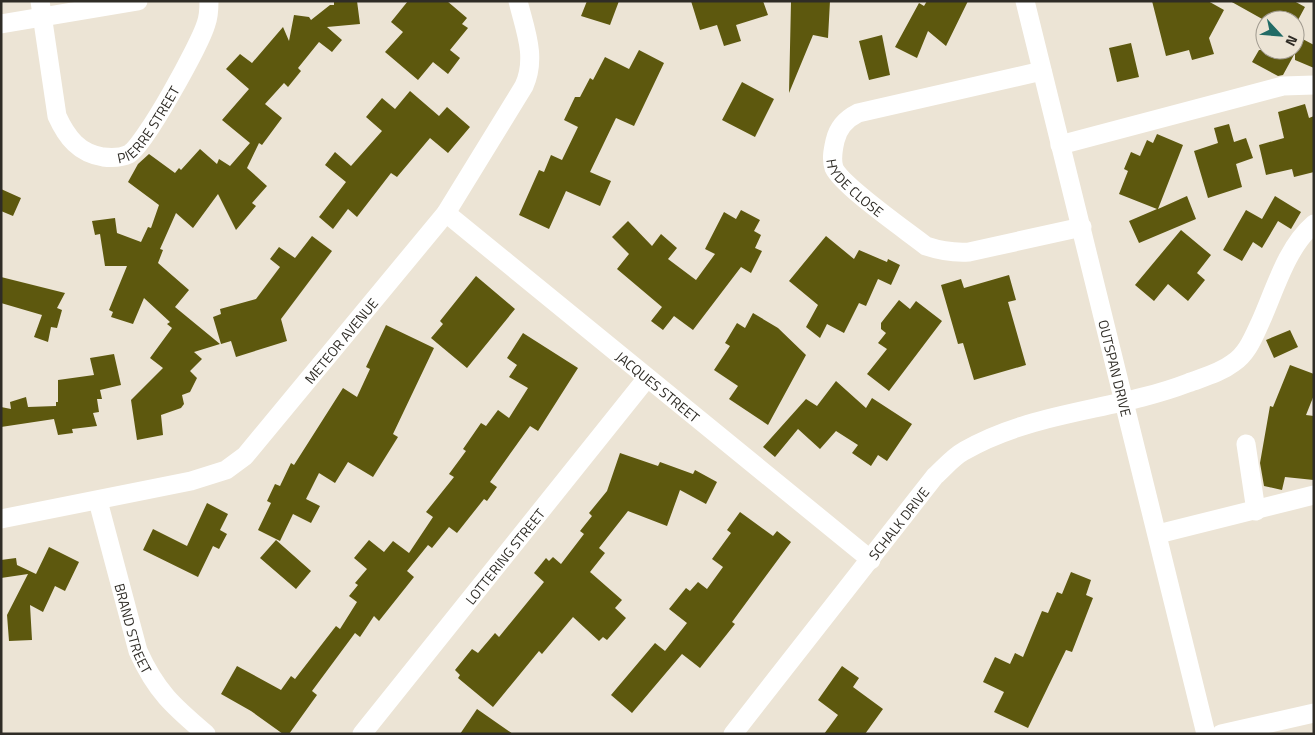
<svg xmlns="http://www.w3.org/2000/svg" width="1315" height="735" font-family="'Titillium Web',sans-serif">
  <rect width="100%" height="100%" fill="#ece4d5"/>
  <path fill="#5d580e" d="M334,1h23l3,23 -33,3 15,13 -10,12 -13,-10 -21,26 3,3 -13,16 -4,-4 -19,21 17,14 -20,27 -3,-2 -12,25 20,18 -15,17 4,3 -20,24 -18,-36 -25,34 -17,-15 -16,36 3,1 -5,13 31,27 -14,17 45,37 -26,8 8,7 -12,12 7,7 -7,14 -8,3 2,9 -3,4 -20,7 2,20 -26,5 -6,-40 32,-32 -13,-10 22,-30 -5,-4 3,-2 -26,-24 -11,26 -22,-7 2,-5 -4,-2 18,-44h-22l-5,-32 -5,1 -3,-14 23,-3 2,15 24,9 7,-15 3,1 8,-23 -31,-23 10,-18 11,-10 26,19 4,-5 2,2 19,-21 17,15 2,-5 11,7 20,-23 -28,-23 27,-31 -23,-20 14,-15 12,9 31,-36 6,14 5,-26 15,2 2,3 19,-15h4z
    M408,1h39l20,17 -5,6 6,4 -18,22 10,8 -12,16 -15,-12 -15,18 -33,-28 18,-20 -12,-10z
    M587,1h32l-9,24 -29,-9z
    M691,1h72l5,14 -32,10 5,16 -17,5 -7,-21 -17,5z
    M802,1h28l-2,37 -15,-3 -24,58 2,-91z
    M927,1h41l-22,45 -18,-15 -11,27 -22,-11 24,-44 5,3z
    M1152,1h56l16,9 -15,28 5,16 -22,6 -3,-10 -23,6z
    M1230,1h64l11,6 -7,13h-34z
    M882,35l8,40 -21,5 -10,-39z
    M1295,35l19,10v23l-19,-8v-7l-12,22 -5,1 -26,-14 7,-12h36z
    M1131,43l8,34 -22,5 -8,-34z
    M639,50l25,13 -30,63 -18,-8 -26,54 21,9 -11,25 -34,-15 -17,38 -30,-14 20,-45 5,2 7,-17 11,5 16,-33 -14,-7 11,-23h5l10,-19 3,2 12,-23 24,12z
    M742,82l32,17 -19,38 -33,-17z
    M410,91l29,25 8,-9 23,20 -22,26 -18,-15 -33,39 -6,-4 -34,44 -9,-8 -15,20 -14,-12 27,-35 -21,-17 10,-13 16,14 31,-35 -16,-14 16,-19 13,11z
    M1305,104l4,14 5,-2v56l-20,5 -2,-8 -26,6 -7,-30 25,-7 -6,-26z
    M1229,124l5,18 12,-4 7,20 -17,6 6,23 -34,11 -14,-47 24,-8 -4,-15z
    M1157,134l26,11 -25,64 29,-13 9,23 -57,24 -10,-22 28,-12 -38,-15 9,-23 -4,-2 7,-17 9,4 7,-16 6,3z
    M1,189l20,9 -8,18 -12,-5z
    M1275,196l26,16 -10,17 -13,-8 -16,27 -9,-6 -11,19 -19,-11 23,-40 16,9z
    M741,210l19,10 -6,11 7,4 -6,13 7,3 -11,22 -10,-6 -48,63 -19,-14 -11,14 -12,-9 11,-14 -45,-38 12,-15 -17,-17 16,-16 24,25 9,-12 16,14 -9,11 28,21 19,-26 -10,-5 19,-37 12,7z
    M1181,230l30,25 -14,18 8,7 -17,21 -20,-17 -14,17 -19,-16z
    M312,236l20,15 -51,68 6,22 -51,16 -5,-16 -10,3 -8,-27 8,-3 -1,-5 36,-10 24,-32 -10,-8 9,-12 16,11z
    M826,236l28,23 5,-9 28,12 1,-3 12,6 -9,20 -13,-6 -12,27 -7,-3 -15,30 -17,-9 -7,14 -14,-11 12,-22 -29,-24z
    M1009,275l7,25 -8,2 18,63 -52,15 -11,-37 -5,1 -17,-59 20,-6 3,9z
    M476,276l39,33 -48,59 -36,-30 12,-14 -3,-3z
    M1,277l64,16 -8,15 5,2 -5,18 -6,-1 -3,15 -14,-5 8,-22 -41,-12z
    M899,300l11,9 6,-8 26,20 -53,70 -22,-17 20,-25 -9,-6 8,-10 -5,-4v-6z
    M753,313l25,15 28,27 -38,70 -39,-26 9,-13 -24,-16 16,-24 -5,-3 12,-20 8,5z
    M386,325l48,23 -41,86 5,3 -25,40 -25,-15 -13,21 -16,-10 -13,26 14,7 -9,17 -18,-9 -13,27 -22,-11 13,-27 -4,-2 8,-17 5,2 11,-23 3,2 49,-77 14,9 13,-28 -4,-2z
    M1290,330l8,17 -24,11 -8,-18z
    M523,333l55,35 -40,63 -8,-5 -40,56 7,5 -10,14 -3,-2 -27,34 -8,-6 -17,21 -4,-3 -21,26 7,6 -35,44 -5,-5 -14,21 -5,-4 -43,58 5,4 -28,39h-6l-32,-23 -30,-17 16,-28 44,24 10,-14 4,3 41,-53 4,3 17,-27 -8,-6 9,-11 -3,-2 12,-14 -13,-11 15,-18 15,12 9,-11 16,12 24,-36 -7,-5 28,-35 -5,-3 17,-23 -3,-2 18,-26 5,3 12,-16 11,8 19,-30 -19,-11 8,-12 -10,-7z
    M114,354l7,31 -21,5 2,9h-5l2,13 -6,1 4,13 -25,3 1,4 -15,2 -4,-16 -53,8v-20l10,2 -1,-7 16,-5 2,10 28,-1v-4h2v-22l36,-5 -4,-17z
    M1290,365l24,9v21l-8,20 8,1v64l-29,-3 -3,13 -18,-4 -4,-23 10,-57 3,1z
    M836,381l30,27 6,-10 40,26 -25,37 -9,-6 -7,11 -19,-13 6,-8 -22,-14 -16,18 -22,-20 -23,28 -12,-10 43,-48 11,7z
    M620,453l38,13 2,-4 33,12 2,-4 22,12 -11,22 -26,-14 -13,36 -39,-15 -29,37 6,5 -15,19 32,28 -7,8 11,10 -19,22 -4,-3 -4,4 -26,-24 -31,37 -3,-3 -46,56 -35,-29 2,-3 -5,-5 17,-21 6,4 17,-20 4,4 45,-55 -10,-9 12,-15 3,3 4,-4 8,7 23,-30 -4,-3 12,-15 -3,-3 18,-22z
    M207,503l21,11 -8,16 7,4 -8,15 -6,-3 -15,31 -55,-27 10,-21 34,17z
    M740,512l33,24 4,-5 14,11 -59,80 3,2 -35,44 -18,-14 -50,59 -21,-18 44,-52 10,8 22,-28 -18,-14 17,-21 4,3 8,-9 9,7 16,-22 -11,-8 19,-26 -4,-3z
    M276,540l35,31 -15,18 -36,-31z
    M49,547l30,15 -14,29 -10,-5 -12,26 -13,-7 2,35 -23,1 -2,-26 21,-41 -27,4v-18l15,-2 1,7 19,9z
    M1071,572l20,8 -5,15 7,3 -21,54 -6,-2 -38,78 -34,-16 10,-20 -21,-10 12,-25 15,7 5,-11 8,4 19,-46 6,2 9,-21 5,2z
    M842,666l17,12 -6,9 30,22 -18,25h-41l14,-19 -20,-15z
    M477,709l36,25h-53z"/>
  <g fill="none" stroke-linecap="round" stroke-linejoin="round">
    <g stroke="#fff" stroke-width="19">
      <path id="s1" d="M40,1l17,115c10,22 22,37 46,41 9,1 18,1 26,-3 16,-9 71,-110 77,-130 3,-8 3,-15 3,-23"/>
      <path id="s2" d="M1025,1l181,733"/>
      <path d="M1,24l137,-23"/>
      <path id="s3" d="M1042,71l-184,42c-12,6 -20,14 -23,28 -2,9 -4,18 -1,27 8,18 73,63 92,78 15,5 27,7 43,6l113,-25"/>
      <path d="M1060,145l223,-59 31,-1"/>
      <path id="s4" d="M446,213l425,347"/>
      <path d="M1246,444l10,67"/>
      <path id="s5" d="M98,501l40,150c18,40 35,55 68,83"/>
      <path id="s6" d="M1,519l190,-38 35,-11 19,-14 201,-243 78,-127c13,-29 1,-56 -6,-85"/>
      <path d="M1158,534l156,-39"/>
      <path id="s7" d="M362,734l285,-356"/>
      <path id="s8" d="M733,734l202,-258c9,-8 18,-19 29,-25 69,-40 151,-40 224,-68 16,-6 32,-10 45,-20 14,-9 20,-25 27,-40 15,-33 26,-75 54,-99"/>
      <path d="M1221,734l93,-21"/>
    </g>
  </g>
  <g text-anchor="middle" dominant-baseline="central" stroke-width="5" stroke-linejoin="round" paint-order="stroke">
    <g font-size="14" fill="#2f2c26" stroke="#ece4d5">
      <text stroke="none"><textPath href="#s1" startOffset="242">PIERRE STREET</textPath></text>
      <text stroke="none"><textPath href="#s3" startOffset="282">HYDE CLOSE</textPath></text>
      <text stroke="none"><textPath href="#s6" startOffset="404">METEOR AVENUE</textPath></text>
      <text stroke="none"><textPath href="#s2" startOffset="378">OUTSPAN DRIVE</textPath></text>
      <text stroke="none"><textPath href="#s4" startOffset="274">JACQUES STREET</textPath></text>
      <text stroke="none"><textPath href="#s8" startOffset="268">SCHALK DRIVE</textPath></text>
      <text stroke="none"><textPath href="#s7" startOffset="228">LOTTERING STREET</textPath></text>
      <text stroke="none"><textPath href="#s5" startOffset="132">BRAND STREET</textPath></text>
    </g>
  </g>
  <rect width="1315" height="735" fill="none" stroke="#2f2c26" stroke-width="5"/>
  <g transform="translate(1280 35) rotate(116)"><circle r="24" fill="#ece4d5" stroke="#a09a8f"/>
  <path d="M0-4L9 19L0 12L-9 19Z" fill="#216b66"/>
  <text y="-8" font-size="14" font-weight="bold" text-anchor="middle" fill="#2f2c26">N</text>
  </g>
</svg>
